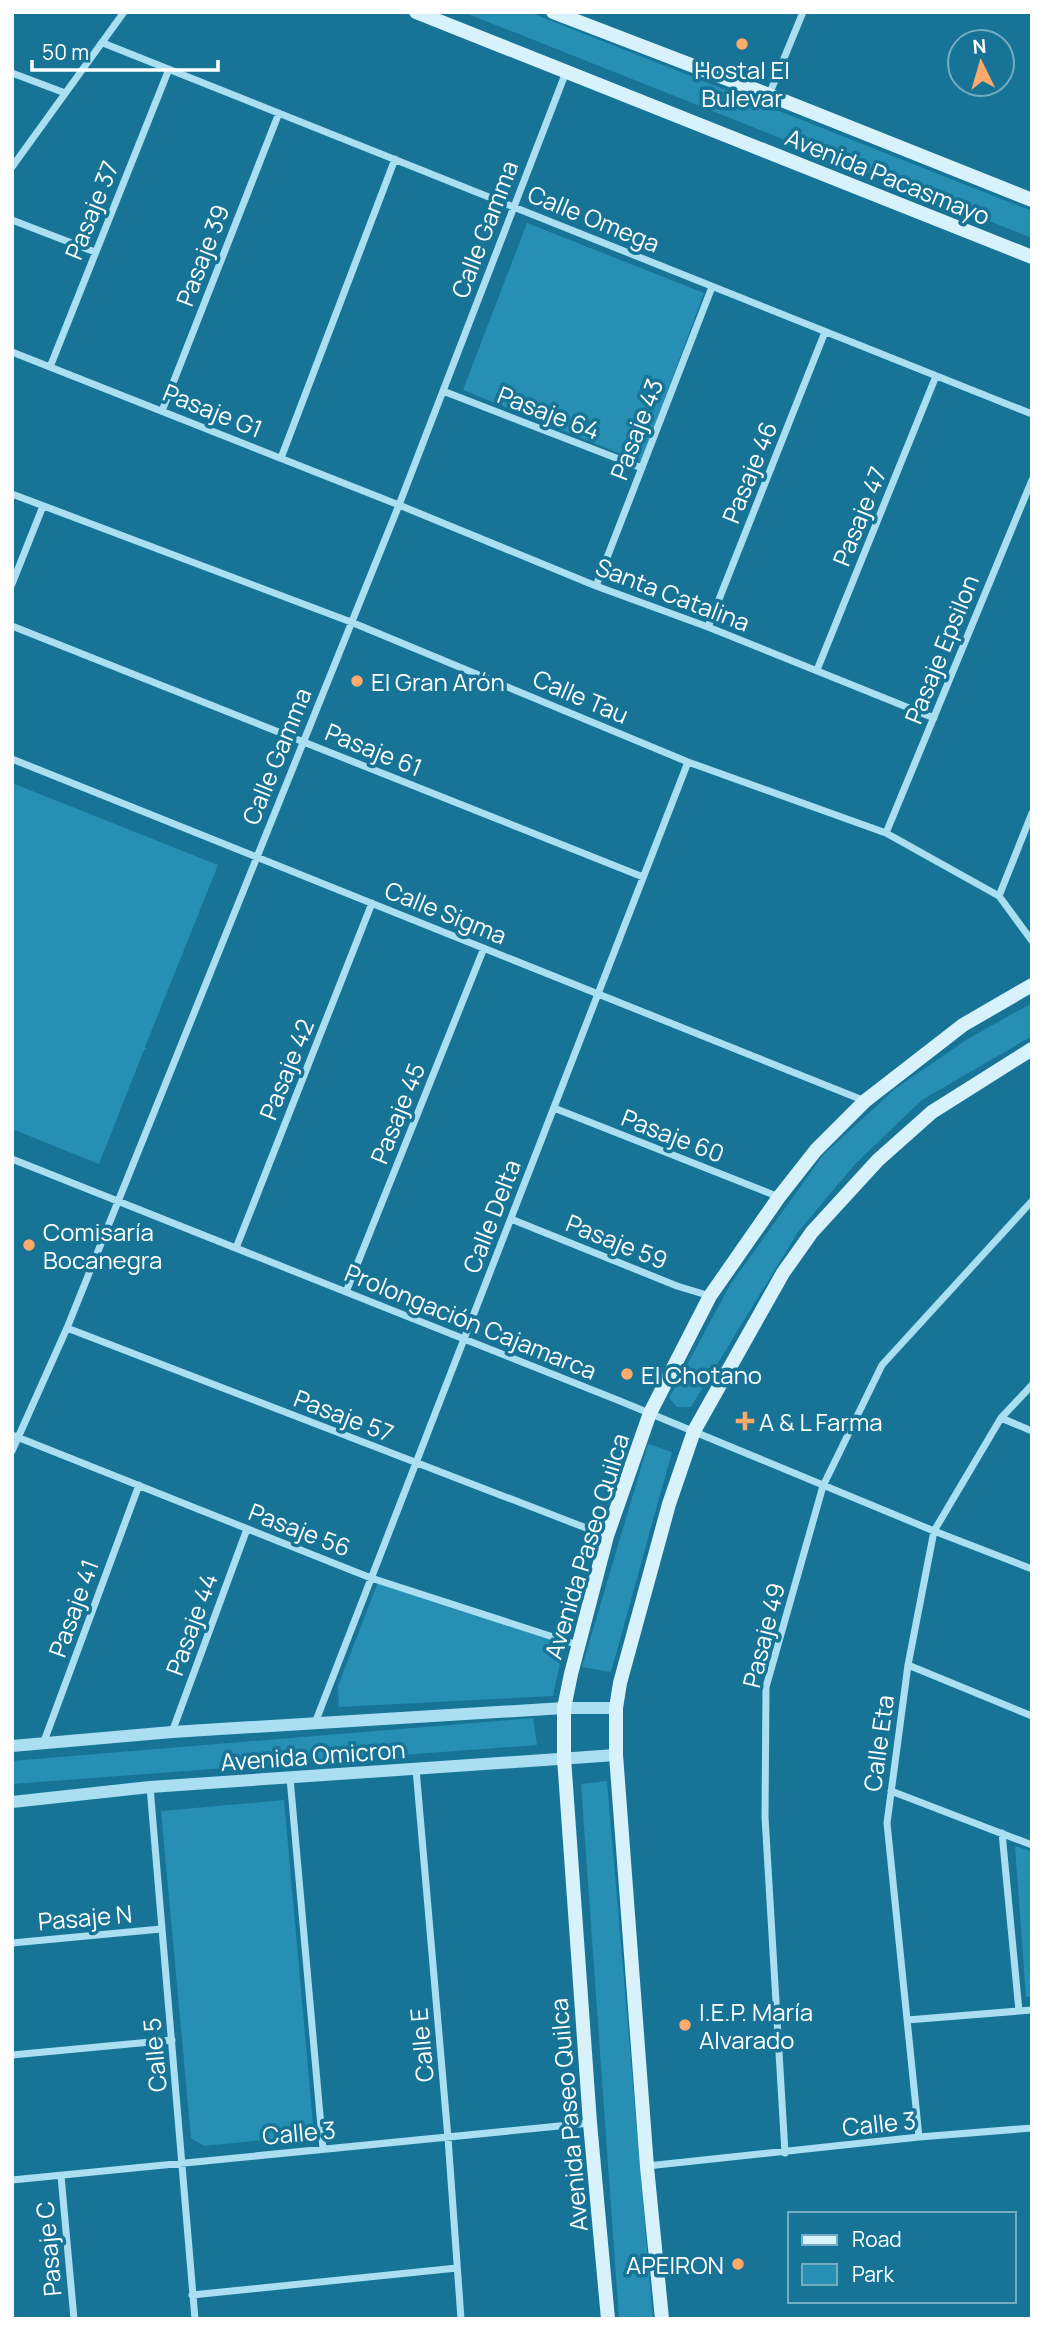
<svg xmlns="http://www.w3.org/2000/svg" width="1044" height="2331" font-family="Manrope,sans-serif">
  <rect width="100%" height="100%" fill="#177497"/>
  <path fill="#268fb3" d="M463,12h66l503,199v27z
    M527,223l177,70 -63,169 -178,-72z
    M12,783l206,82 -73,182 1,2 -2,1 -45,114 -87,-35z
    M1032,1003v33l-110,64 -66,63 -58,69 -107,175h-14l-8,-9 61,-113 93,-130 72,-66 71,-49z
    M648,1444l24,8 -61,220 -29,-5z
    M378,1582l186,62 -11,52 -214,11 -1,-21z
    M533,1718l4,27 -525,39v-23z
    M607,1781l46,538h-34l-38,-535z
    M284,1800l30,335 -110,11 -13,-8 -30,-327z
    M1015,1846l17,6v144l-6,1z"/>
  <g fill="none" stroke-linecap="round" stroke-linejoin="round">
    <path stroke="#aadff1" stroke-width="7" d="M103,43l929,371
      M12,73l53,20
      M769,95l34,-83
      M12,167l112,-155
      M12,220l83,32
      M12,352l387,153 197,81 112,41 226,91
      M50,367l119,-298
      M443,391l199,77
      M162,411l117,-298
      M281,458l114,-299
      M12,494l339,128 337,140 198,71 113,63 33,45
      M12,584l31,-78
      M596,586l116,-299
      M12,626l631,251
      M708,627l117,-295
      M817,670l119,-294
      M12,759l853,342
      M886,833l146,-353
      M999,896l33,-83
      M554,1108l225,89
      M12,1159l608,242 314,130 98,38
      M511,1219l166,67 33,10
      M236,1248l136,-345
      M346,1292l138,-344
      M67,1328l540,208
      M1001,1418l31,13
      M12,1435l359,143 207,67
      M12,1451l55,-123 332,-823 167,-433
      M908,1665l124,51
      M315,1723l373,-961
      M172,1732l75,-203
      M43,1744l96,-259
      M416,1769l32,369 13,181
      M290,1778l33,371
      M150,1787l45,532
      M891,1791l141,54
      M1002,1833l17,178
      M12,1943l149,-14
      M907,2020l125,-10
      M12,2055l160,-15
      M919,2137l-32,-314 21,-158 26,-134 67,-113 31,-33
      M785,2153l-20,-336 1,-130 57,-201 59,-121 150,-164
      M647,2166l272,-29 113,-9
      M61,2176l13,143
      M12,2180l578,-57
      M192,2295l265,-27"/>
    <path stroke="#aadff1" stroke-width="12" d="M12,1746l160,-14 392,-24h52
      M12,1802l138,-15 466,-32"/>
    <path stroke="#d8f2fc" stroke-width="14" d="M416,12l616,245
      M553,12l216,83 263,105
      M608,2319l-18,-196 -26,-365v-50l7,-34 36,-138 43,-123 60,-117 69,-99 37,-47 49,-49 98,-76 69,-40
      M662,2319l-15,-152 -31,-412v-47l4,-25 49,-179 25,-73 89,-158 29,-41 66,-72 54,-48 100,-63"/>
  </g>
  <g fill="#ffa96a" stroke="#177497" stroke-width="2.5">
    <circle cx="742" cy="44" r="7"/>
    <circle cx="357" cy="681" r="7"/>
    <circle cx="29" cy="1245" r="7"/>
    <circle cx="627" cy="1374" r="7"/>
    <path d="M741.5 1410.5h7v7h7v7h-7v7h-7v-7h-7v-7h7z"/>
    <circle cx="685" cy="2025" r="7"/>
    <circle cx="738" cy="2264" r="7"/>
  </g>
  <g text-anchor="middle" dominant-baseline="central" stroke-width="7" stroke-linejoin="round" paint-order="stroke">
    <g font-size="24" fill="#fff" stroke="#177497" text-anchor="start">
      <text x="742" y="69" text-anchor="middle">Hostal El<tspan x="742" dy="28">Bulevar</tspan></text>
      <text x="371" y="681">El Gran Arón</text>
      <text x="43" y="1231">Comisaría<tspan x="43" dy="28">Bocanegra</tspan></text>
      <text x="641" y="1374">El Chotano</text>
      <text x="759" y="1421">A &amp; L Farma</text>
      <text x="699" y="2011">I.E.P. María<tspan x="699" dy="28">Alvarado</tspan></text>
      <text x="724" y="2264" text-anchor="end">APEIRON</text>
    </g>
    <g font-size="24" fill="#fff" stroke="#177497">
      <text transform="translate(888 176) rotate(22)">Avenida Pacasmayo</text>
      <text transform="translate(91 210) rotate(-68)">Pasaje 37</text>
      <text transform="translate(594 218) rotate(22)">Calle Omega</text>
      <text transform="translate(484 229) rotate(-69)">Calle Gamma</text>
      <text transform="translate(202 255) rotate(-69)">Pasaje 39</text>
      <text transform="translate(213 410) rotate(22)">Pasaje G1</text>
      <text transform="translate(549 412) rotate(21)">Pasaje 64</text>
      <text transform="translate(636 429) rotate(-69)">Pasaje 43</text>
      <text transform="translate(749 472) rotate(-68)">Pasaje 46</text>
      <text transform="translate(859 516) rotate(-68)">Pasaje 47</text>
      <text transform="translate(673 594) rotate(21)">Santa Catalina</text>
      <text transform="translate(941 649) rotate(-68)">Pasaje Epsilon</text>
      <text transform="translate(581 696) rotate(23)">Calle Tau</text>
      <text transform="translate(374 749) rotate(22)">Pasaje 61</text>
      <text transform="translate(276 756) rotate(-68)">Calle Gamma</text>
      <text transform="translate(446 912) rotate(22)">Calle Sigma</text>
      <text transform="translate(286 1069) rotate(-68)">Pasaje 42</text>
      <text transform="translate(397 1113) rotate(-68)">Pasaje 45</text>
      <text transform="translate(673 1135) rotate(21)">Pasaje 60</text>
      <text transform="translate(491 1216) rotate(-69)">Calle Delta</text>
      <text transform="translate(617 1241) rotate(22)">Pasaje 59</text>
      <text transform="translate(471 1321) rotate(22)">Prolongación Cajamarca</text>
      <text transform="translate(344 1415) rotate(21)">Pasaje 57</text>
      <text transform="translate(300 1529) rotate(21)">Pasaje 56</text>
      <text transform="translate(586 1546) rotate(-73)">Avenida Paseo Quilca</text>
      <text transform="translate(73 1608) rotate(-70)">Pasaje 41</text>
      <text transform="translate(191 1624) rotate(-70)">Pasaje 44</text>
      <text transform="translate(763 1635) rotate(-76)">Pasaje 49</text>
      <text transform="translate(878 1743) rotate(-82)">Calle Eta</text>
      <text transform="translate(313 1755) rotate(-4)">Avenida Omicron</text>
      <text transform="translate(85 1917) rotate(-5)">Pasaje N</text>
      <text transform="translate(421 2045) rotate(-95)">Calle E</text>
      <text transform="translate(154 2055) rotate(-95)">Calle 5</text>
      <text transform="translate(568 2115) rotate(-95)">Avenida Paseo Quilca</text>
      <text transform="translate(879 2123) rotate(-6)">Calle 3</text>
      <text transform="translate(299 2132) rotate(-5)">Calle 3</text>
      <text transform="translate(48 2249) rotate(-95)">Pasaje C</text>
    </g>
  </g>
  <rect width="1044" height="2331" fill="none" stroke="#ffffff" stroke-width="28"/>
  <rect x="788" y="2212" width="228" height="91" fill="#177497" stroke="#74acc1" stroke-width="2"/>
  <rect x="802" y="2235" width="35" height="10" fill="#d8f2fc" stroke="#74acc1" stroke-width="2"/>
  <text x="852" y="2247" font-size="21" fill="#ffffff">Road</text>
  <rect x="802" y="2264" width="35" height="21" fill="#268fb3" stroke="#74acc1" stroke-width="2"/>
  <text x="852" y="2282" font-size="21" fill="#ffffff">Park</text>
  <g transform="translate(981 63) rotate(355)"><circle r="33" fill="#177497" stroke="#74acc1" stroke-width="2"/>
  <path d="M0-5L12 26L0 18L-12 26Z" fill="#ffa96a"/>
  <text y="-10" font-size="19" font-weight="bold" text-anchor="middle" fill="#ffffff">N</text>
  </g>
  <path d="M32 60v10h186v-10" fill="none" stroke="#ffffff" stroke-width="3.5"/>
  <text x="42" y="60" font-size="21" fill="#ffffff" stroke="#177497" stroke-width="5" paint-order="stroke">50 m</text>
</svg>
